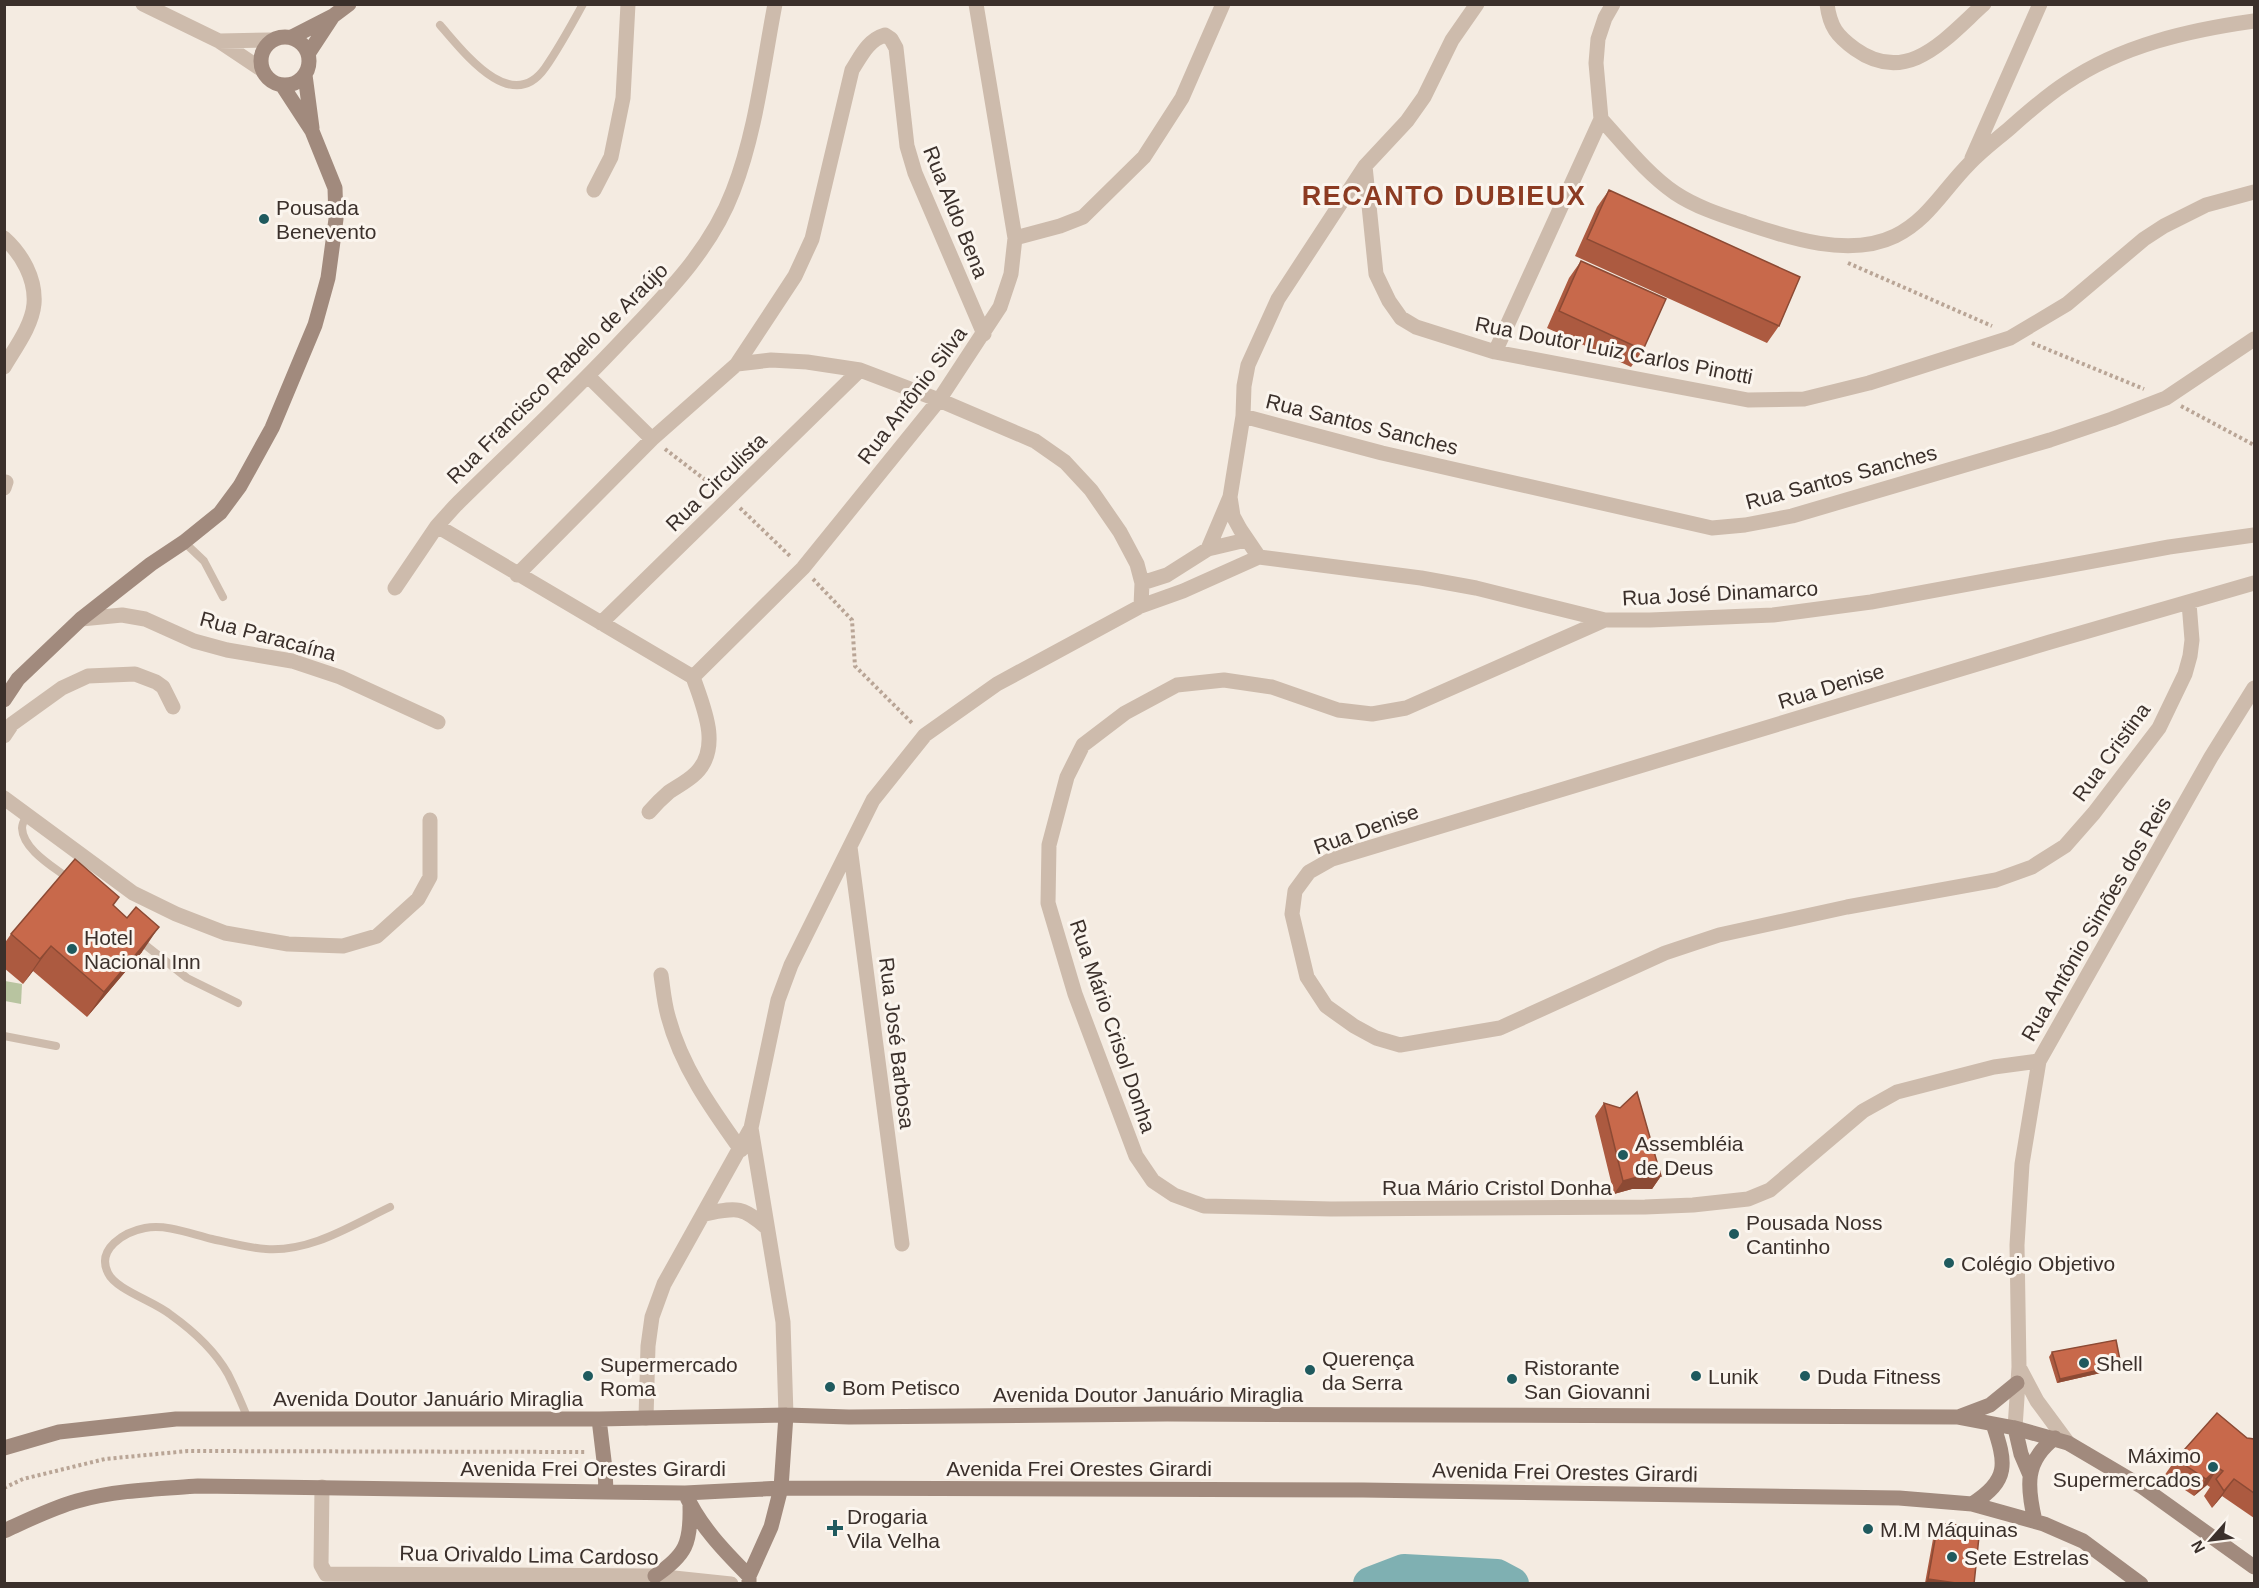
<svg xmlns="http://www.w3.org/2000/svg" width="2259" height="1588" font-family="Arial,sans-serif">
  <rect width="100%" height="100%" fill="#f4ebe1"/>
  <path fill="#b8c4a0" d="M5,981l17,3 -1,20 -16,-3z"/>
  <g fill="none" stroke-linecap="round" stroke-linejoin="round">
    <path stroke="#7fb0b2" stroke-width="34" d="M1370,1584l34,-13 93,5 15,8"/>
    <path stroke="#b9a596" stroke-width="4" stroke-dasharray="3 3" stroke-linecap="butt" d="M1848,263l144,63
      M2032,343l112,46
      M2181,406l73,39
      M665,449l51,39
      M740,508l51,49
      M813,579l39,41 3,46 58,58
      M4,1488l19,-9 82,-20 83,-8 399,1"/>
    <path stroke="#cdbbac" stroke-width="8" d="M440,25c23,26 71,91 105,43 14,-20 26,-42 38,-64
      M184,542l20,19 19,36
      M27,814c-2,4 -5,10 -5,14 1,22 32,39 47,51
      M139,940l48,38 51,25
      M4,1036l52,10
      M248,1419c-6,-15 -13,-31 -20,-45 -13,-23 -36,-44 -57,-59 -17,-14 -55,-25 -63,-42 -12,-24 16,-41 37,-45 22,-4 46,6 67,11 18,4 37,9 54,10 45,3 84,-23 124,-42"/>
    <path stroke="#cdbbac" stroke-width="15" d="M143,4l76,37 42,28
      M1827,4c3,23 10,32 28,45 53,38 91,-11 129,-45
      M219,41l52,-1
      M1601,119c23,25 45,54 74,74 21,14 46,22 70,30 44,15 105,35 150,13 33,-16 49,-47 74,-72 12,-13 27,-24 41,-36 18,-16 36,-32 56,-45 56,-38 124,-53 188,-62
      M1972,158l68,-154
      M1365,166l11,108 13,27 12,17 15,9 79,25 253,48 56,-1 65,-16 141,-45 57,-34 77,-65 20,-13 42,-21 48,-13
      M594,190l17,-33 12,-59 5,-94
      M4,238c18,16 32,41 30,66 -2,22 -19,44 -30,63
      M1015,238l45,-12 23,-9 61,-60 38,-59 41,-94
      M1495,352l106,-233 -5,-56 2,-24 7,-21 8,-14
      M737,364l34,-4 36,2 53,8 79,30 96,41 30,21 26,28 29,42 17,32 5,19 -1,23
      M588,376l64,63
      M1243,416l139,37 330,75 33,-3 47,-9 258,-76 62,-21 54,-21 88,-59
      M4,488l2,-6
      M437,526l256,151c10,29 29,70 3,96 -8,8 -18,13 -27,19 -7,6 -14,13 -20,20
      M1208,549l22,-52
      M1259,557l162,21 55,10 129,32h45l123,-5 98,-13 298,-55 85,-12
      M1259,557l-19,-28 -7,-13 -3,-19 13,-81 1,-30 4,-21 30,-66 87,-133 42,-45 17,-24 28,-57 25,-36
      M517,575l135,-136 85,-75 58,-88 17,-37 40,-169c9,-14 16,-30 33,-35l6,4 5,9 11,98 8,27 69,161
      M1142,583l25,-8 41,-26 38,-9
      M395,588l42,-62 18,-20c57,-56 116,-111 171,-170 42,-44 85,-87 107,-145 23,-59 30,-125 42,-187
      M2189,603l3,37 -2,16 -5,18 -26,54 -65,85 -29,33 -33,21 -36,13 -149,27 -128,28 -54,18 -165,75 -100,17 -24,-7 -22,-12 -28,-20 -19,-29 -15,-63 3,-23 14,-19 23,-13 718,-217 204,-59
      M81,619l41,-4 23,4 49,22 33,9 65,11 48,16 98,45
      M1605,620l-199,88 -34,6 -34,-4 -66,-23 -48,-7 -47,5 -52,28 -42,32 -16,32 -18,68 -1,58 27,91 61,162 17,25 21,14 30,11 127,3 314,-2 48,-2 55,-6 22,-9 93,-79 34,-19 97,-25 45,-6
      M601,623l259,-253
      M693,677l110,-109 136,-168 61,-93 11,-33 4,-36 -39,-234
      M4,736l8,-12 50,-36 26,-12 47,-2 21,8 7,5 10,20
      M4,798l129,95 43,21 49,19 63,11 55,2 34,-10 41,-37 12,-22v-57
      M850,847l52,397
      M661,975c2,13 3,27 7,41 13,50 43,92 73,134
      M751,1128l32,194 3,93
      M704,1214c32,-6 37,-9 62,13
      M2019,1367l18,34 31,42
      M646,1418l2,-72 4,-29 12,-33 87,-156 27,-128 13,-35 82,-165 52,-65 72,-51 144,-78 42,-15 76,-34
      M2015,1428l4,-61 -2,-122 5,-81 17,-103 172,-304 43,-69
      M322,1487l-1,78 5,9 329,2 76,8"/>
    <path stroke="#a18a7d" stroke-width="15" d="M261 61a24 24 0 1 1 48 0a24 24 0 1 1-48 0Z
      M292,37l41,-21 16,-12
      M308,54l25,-38
      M305,75l7,53
      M4,700l14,-21 63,-60 70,-55 33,-22 36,-29 20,-27 32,-58 43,-103 13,-47 8,-59 -1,-31 -23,-57 -30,-46
      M1961,1416l29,-11 27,-22
      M599,1419l6,50 1,23
      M2015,1428l6,26 9,21
      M4,1448l55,-16 117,-13h423l187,-4 63,2 318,-3 790,3 58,11 53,15 73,43 113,81
      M685,1493c14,32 39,58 64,83
      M1972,1504c38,-24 34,-41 21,-80
      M2035,1521c-8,-34 -11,-60 20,-83
      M4,1531c24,-11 48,-23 73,-30 39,-11 81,-12 121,-15l408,6 79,1 96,-5 582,2 536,8 73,6 72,20 39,17 58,43
      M655,1576c31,-21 36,-33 35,-70
      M749,1584v-8l22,-49 10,-39 5,-73"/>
  </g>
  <path fill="#ac5a40" d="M1609,190l170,136 -12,17 -192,-87 22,-49z
    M1581,261l62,89 -12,17 -84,-39 22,-50z
    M113,906l29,46 -55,65 -54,-46 -10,13 -19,-16v-24l7,-10z
    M1604,1103l57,73 -9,13h-20l-18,5 -19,-78z
    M2052,1352l69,13 -3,4 -61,14 -8,-26z
    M2247,1438l7,1v79l-32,-22 -10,12 -8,-12 6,-9 -3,-2 -13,11 -30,-20 12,-17z
    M1938,1523l36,61 -49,-1 10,-55z"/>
  <path fill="#8c4a34" d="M159,927l-17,25 -55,65 17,-25z
    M51,946l-18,25 -10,13 17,-25z
    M1641,1176h20l-9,13h-20l-18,5 9,-13z
    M2121,1365l-3,4 -61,14 3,-4z
    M2218,1468l-11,17 -13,11 12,-17z
    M2234,1479l-12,17 -10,12 12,-17z
    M1928,1579l35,5 -38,-1z"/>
  <path fill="#c8694b" stroke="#8c4a34" stroke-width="1.5" d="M1609,190l191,87 -21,49 -192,-87z
    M1581,261l85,38 -23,51 -84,-39z
    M75,859l44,38 -6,8 14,13 9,-11 23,20 -55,65 -53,-46 -11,13 -29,-25z
    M1637,1092l24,84h-20l-18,5 -19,-78 16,5z
    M2116,1340l5,25 -61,14 -8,-27z
    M2217,1413l30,25 7,1v54l-20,-14 -10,12 -8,-12 7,-8 -5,-3 -12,11 -30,-20z
    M1938,1523l42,4 -6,57h-11l-35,-5z"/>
  <g fill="#1f5a5e" stroke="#fbf5ee" stroke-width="2">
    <circle cx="264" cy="219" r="6"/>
    <circle cx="72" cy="949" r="6"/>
    <circle cx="1623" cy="1155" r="6"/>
    <circle cx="1734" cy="1234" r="6"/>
    <circle cx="1949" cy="1263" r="6"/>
    <circle cx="2084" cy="1363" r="6"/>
    <circle cx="1310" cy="1370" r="6"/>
    <circle cx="588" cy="1376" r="6"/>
    <circle cx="1696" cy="1376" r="6"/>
    <circle cx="1805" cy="1376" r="6"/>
    <circle cx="1512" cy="1379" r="6"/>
    <circle cx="830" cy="1387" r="6"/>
    <circle cx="2213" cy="1467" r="6"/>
    <path d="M832 1519h6v6h6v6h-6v6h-6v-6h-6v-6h6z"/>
    <circle cx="1868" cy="1529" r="6"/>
    <circle cx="1952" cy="1557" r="6"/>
  </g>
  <g text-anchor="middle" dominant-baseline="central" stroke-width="6" stroke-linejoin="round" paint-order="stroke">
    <g font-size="21" fill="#3b302b" stroke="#fbf5ee" text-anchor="start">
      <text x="276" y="207">Pousada<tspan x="276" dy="24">Benevento</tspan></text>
      <text x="84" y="937">Hotel<tspan x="84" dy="24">Nacional Inn</tspan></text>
      <text x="1635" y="1143">Assembléia<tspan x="1635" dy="24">de Deus</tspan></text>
      <text x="1746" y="1222">Pousada Noss<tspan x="1746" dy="24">Cantinho</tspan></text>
      <text x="1961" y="1263">Colégio Objetivo</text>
      <text x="1322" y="1358">Querença<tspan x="1322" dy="24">da Serra</tspan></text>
      <text x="2096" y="1363">Shell</text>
      <text x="600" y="1364">Supermercado<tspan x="600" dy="24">Roma</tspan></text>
      <text x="1524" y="1367">Ristorante<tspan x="1524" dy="24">San Giovanni</tspan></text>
      <text x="1708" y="1376">Lunik</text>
      <text x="1817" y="1376">Duda Fitness</text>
      <text x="842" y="1387">Bom Petisco</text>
      <text x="2201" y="1455" text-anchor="end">Máximo<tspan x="2201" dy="24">Supermercados</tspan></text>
      <text x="847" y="1516">Drogaria<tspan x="847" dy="24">Vila Velha</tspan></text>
      <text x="1880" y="1529">M.M Máquinas</text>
      <text x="1964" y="1557">Sete Estrelas</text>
    </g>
    <g font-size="21" fill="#3b302b" stroke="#fbf5ee">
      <text transform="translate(956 212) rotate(68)">Rua Aldo Bena</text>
      <text transform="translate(1614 350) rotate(11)">Rua Doutor Luiz Carlos Pinotti</text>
      <text transform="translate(557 373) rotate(-45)">Rua Francisco Rabelo de Araújo</text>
      <text transform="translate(912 395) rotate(-53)">Rua Antônio Silva</text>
      <text transform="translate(1362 424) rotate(14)">Rua Santos Sanches</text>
      <text transform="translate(1841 477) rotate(-15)">Rua Santos Sanches</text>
      <text transform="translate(716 482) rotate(-44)">Rua Circulista</text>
      <text transform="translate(1720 593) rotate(-3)">Rua José Dinamarco</text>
      <text transform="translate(268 636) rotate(15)">Rua Paracaína</text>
      <text transform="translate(1831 686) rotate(-17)">Rua Denise</text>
      <text transform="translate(2111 752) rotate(-54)">Rua Cristina</text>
      <text transform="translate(1366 829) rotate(-20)">Rua Denise</text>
      <text transform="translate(2096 919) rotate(-60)">Rua Antônio Simões dos Reis</text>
      <text transform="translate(1113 1026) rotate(71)">Rua Mário Crisol Donha</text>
      <text transform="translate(897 1043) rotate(83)">Rua José Barbosa</text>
      <text x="1497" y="1187">Rua Mário Cristol Donha</text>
      <text x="1148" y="1394">Avenida Doutor Januário Miraglia</text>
      <text x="428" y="1398">Avenida Doutor Januário Miraglia</text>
      <text x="593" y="1468">Avenida Frei Orestes Girardi</text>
      <text x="1079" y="1468">Avenida Frei Orestes Girardi</text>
      <text transform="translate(1565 1472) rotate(1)">Avenida Frei Orestes Girardi</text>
      <text transform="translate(529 1555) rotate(1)">Rua Orivaldo Lima Cardoso</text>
    </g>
    <g font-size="27" font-weight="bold" letter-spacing="1.5" fill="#8c3b22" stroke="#fbf5ee">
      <text x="1444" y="196">RECANTO DUBIEUX</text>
    </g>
  </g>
  <rect width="2259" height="1588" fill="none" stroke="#3b302b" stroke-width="12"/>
  <g transform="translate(2211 1540) rotate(242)" stroke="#fbf5ee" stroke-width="4.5" paint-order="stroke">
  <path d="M0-4.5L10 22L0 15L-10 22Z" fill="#3b302b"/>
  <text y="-9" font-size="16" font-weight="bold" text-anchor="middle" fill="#3b302b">N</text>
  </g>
</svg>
